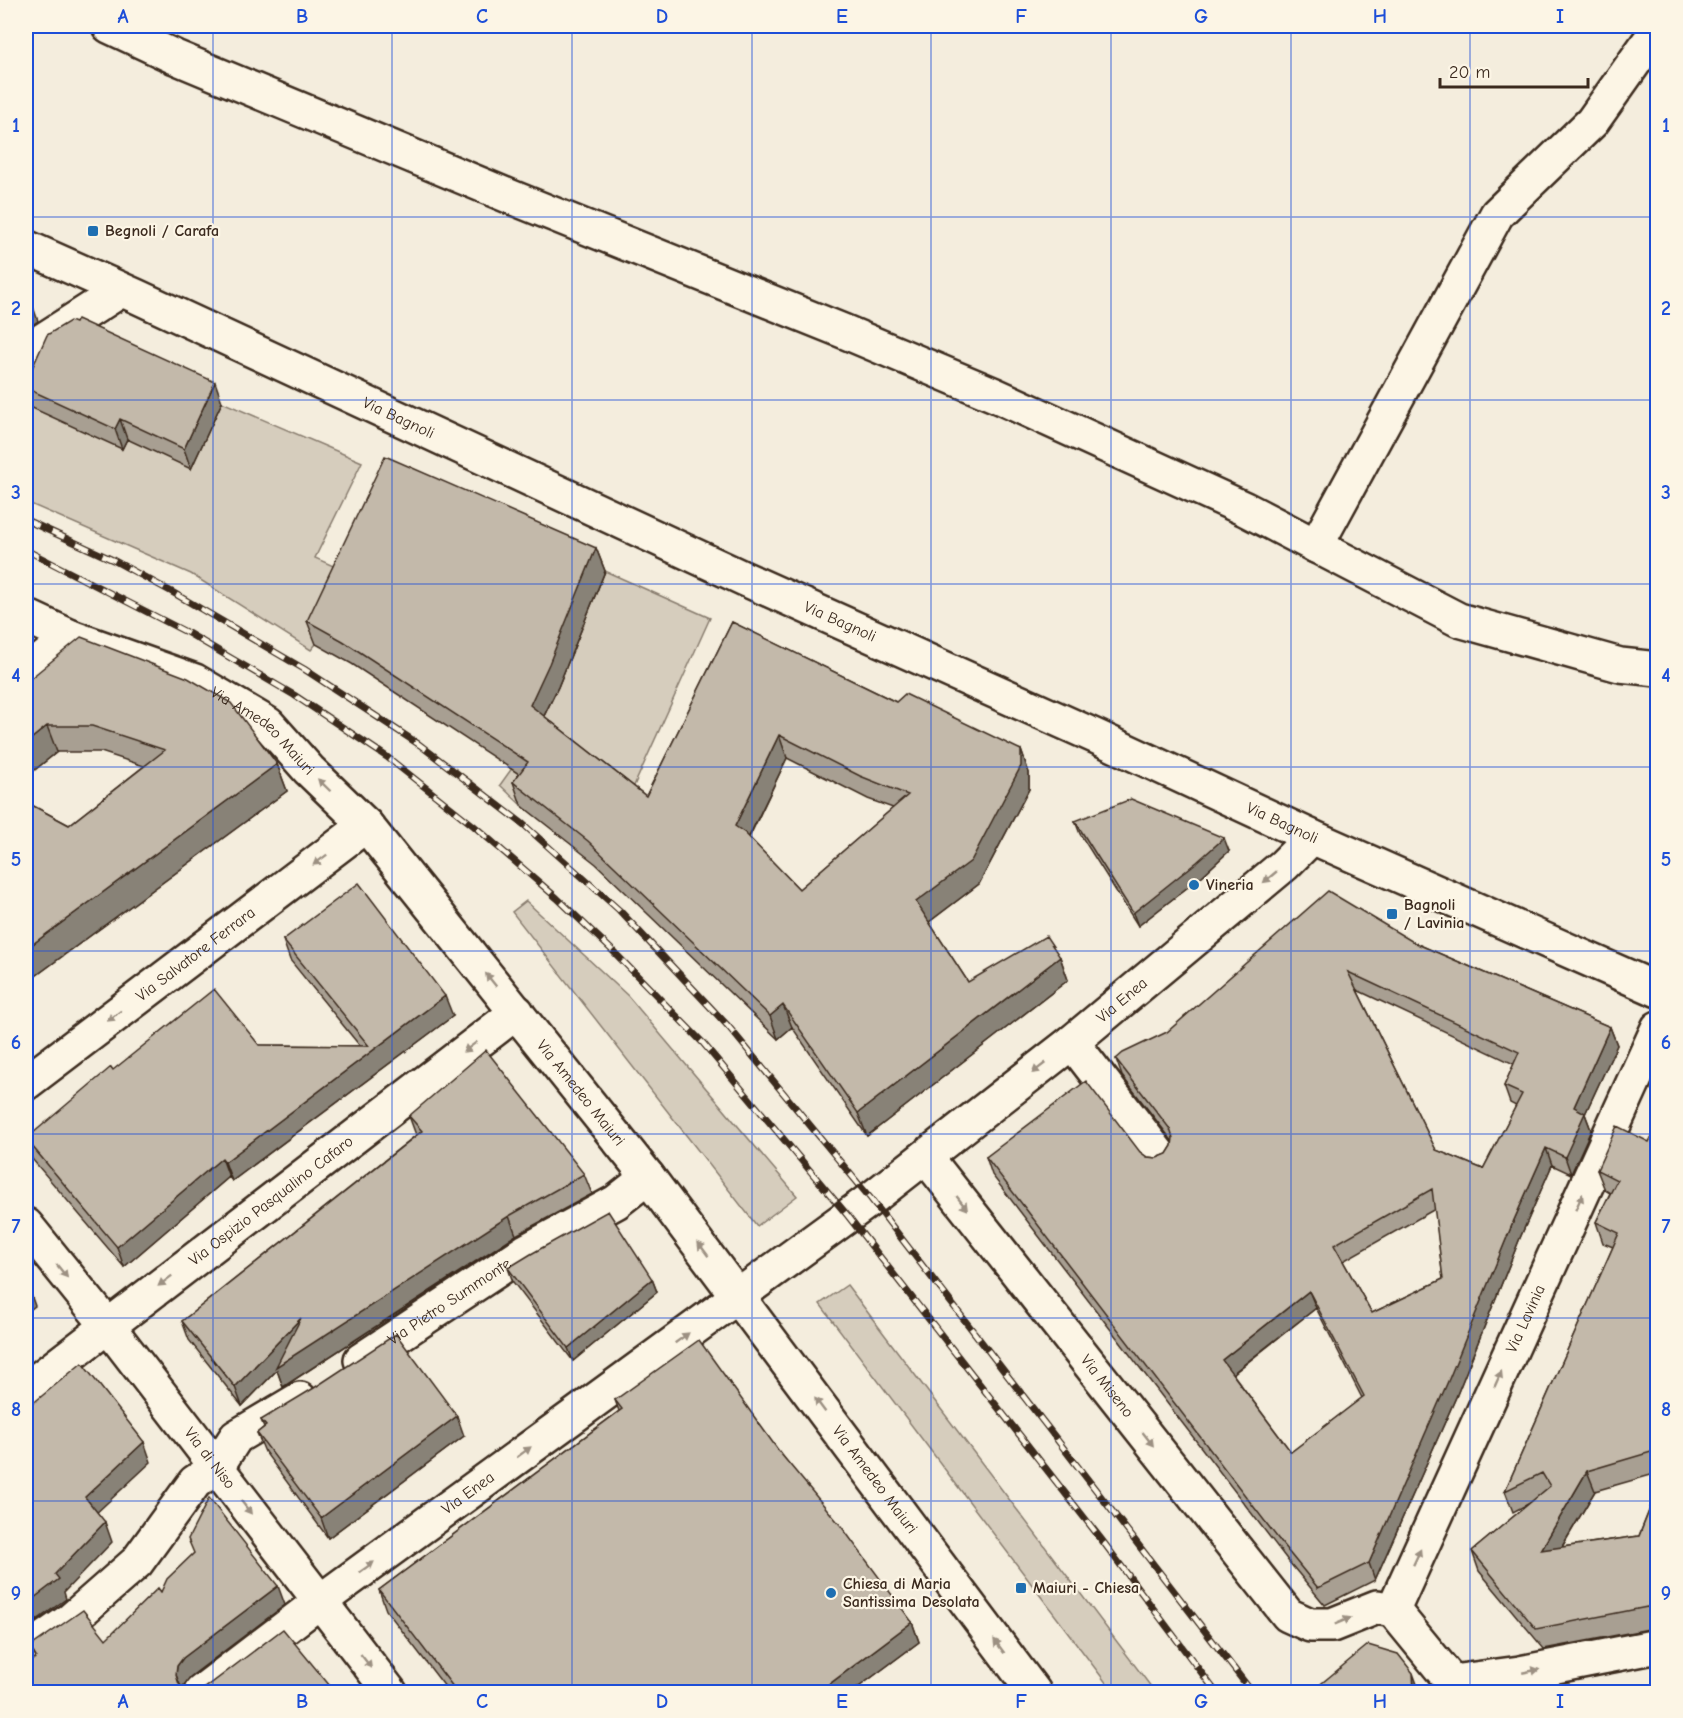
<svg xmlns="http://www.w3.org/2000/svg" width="1683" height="1718" font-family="'Comic Neue',sans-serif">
  <rect width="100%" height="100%" fill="#f4eddd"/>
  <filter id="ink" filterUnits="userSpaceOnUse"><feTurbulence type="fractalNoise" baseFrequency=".0167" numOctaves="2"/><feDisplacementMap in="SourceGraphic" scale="12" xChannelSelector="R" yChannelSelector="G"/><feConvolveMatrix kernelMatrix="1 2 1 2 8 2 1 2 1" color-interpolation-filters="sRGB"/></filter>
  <g filter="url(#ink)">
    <path fill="#d6cdbd" stroke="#887c6e" stroke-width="1.5" d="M49,366l73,83 5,-10 95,-37 140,60 -47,96 34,15 -33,71 -5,6 -120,-76 -165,-72v-121z
      M605,571l105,47 -82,181 -64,-50 -43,56 -21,-20 33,-46 25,-52z
      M526,901l102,95 169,200 -40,30 -245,-314z
      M847,1285l305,403 -6,4h-33l-293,-388z"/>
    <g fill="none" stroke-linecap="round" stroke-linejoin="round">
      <defs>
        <g id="minor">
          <path d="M109,26l66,31 336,140 332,134 152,64 250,114 214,111 161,45 38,4"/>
          <path id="s1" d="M26,247l110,49 609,283 352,158 215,100 346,153"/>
          <path d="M26,351l95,-61"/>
          <path d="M1316,546l181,-332 95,-92 56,-79 10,-2"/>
          <path id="s2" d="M26,616l45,21 124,44 73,43 41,46 57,55 282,352 386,515"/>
          <path d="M26,673l45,-36"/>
          <path d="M1072,1042l89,115"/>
          <path id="s3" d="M26,1083l340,-258"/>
          <path id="s4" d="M926,1157l362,458 22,10h22l45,-18 16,3 59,72 -2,10"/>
          <path id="s5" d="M26,1225l81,100 283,367"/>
          <path id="s6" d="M361,1360l165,-109 90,-49 32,-25"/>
          <path id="s7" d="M26,1389l491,-377"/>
          <path id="s8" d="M1393,1610l265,-582"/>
          <path d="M26,1651l46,-32 65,-57 58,-80 21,-14 20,-31 64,-38"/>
          <path d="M1452,1682l68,-9 138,-27"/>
          <path id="s9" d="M201,1692l118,-90 552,-403 201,-157 212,-177 28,-28"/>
        </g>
      </defs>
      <use href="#minor" stroke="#3b2a1e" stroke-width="38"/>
      <use href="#minor" stroke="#fcf5e5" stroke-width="33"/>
      <defs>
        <path id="rail" d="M26,520l87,40 59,32 132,77 116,76 103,79 96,86 109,116 143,173 381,493
          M26,550l162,83 106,62 93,62 87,69 83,72 57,54 89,91 145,173 253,323 115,153"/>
      </defs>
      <use href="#rail" stroke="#3b2a1e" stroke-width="7"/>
      <use href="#rail" stroke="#fcf5e5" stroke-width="4.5" stroke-dasharray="14" stroke-linecap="butt"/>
    </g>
    <path fill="#a89f92" stroke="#3b2a1e" stroke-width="1.5" fill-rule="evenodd" d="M26,382l196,20 -31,67 -64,-30 -5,10 -92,-42 -4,-14z
      M596,548l9,23 -47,116 -14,29 102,80 86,-174 164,80 125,48 8,23v16l-50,95 -50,38 39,60 92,-25 8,23 -201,156 -75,-109 -14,12 -182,-175 -75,-59 -8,-23 6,-8 -167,-110 -36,-20 -9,-23zM787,758l81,41 25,9 -94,81 -50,-51z
      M26,682l251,82 10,27 -261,192v-181l43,23 75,-59 -43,-14h-44l-31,25z
      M1075,821l154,30 -27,25 -64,50 -58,-92z
      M283,940l170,76 -221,165 -3,-4 -105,90 -92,-108 -6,-19 233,-95 101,1 -70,-86z
      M1415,943l195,84 7,18 -32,69 6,16 -20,44 -19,-9 -32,73 -64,159 -81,183 -50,25 -36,-43 -297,-387 -6,-18 154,-5 7,5 10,1 10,-4 5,-8 1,-4 -51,-66 -6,-17zM1357,990l157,74 -10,22 6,17 6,3 -33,63 -47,-19zM1435,1209l8,70 -71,34 -29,-52zM1316,1308l46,90 -71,54 -58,-78z
      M409,1116l175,58 8,20 -76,41 -233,152 -6,-17 -35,36 -53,-66 -7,-19 234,-186z
      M1658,1125v348l-63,18 -33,56 77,-11 19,-48v140h-4l-110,21 -65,-78 -7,-20 58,-48 -17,9 -8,-21 108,-244 -10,-4 -7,-21 14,-29 -5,-3 -8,-20 52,-28z
      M508,1268l144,11 5,13 -84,69 -60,-79z
      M615,1400l166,54 131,168 7,20 -67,50h-403l-63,-82 -7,-20 240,-179z
      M261,1420l203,16 -136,102 -63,-86 -8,-19 7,-6z"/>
    <path fill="#888277" stroke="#3b2a1e" stroke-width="1.5" d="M32,304l6,17 -12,8v-21z
      M215,382l7,20 -31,67 -7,-20z
      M120,419l7,20 -5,10 -7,-20z
      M596,548l9,23 -47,116 -20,41 -8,-23z
      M47,726l10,26 -31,25v-34z
      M779,735l8,23 -44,91 -8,-23z
      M1021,750l8,23v16l-50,95 -54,41 -9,-23z
      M277,764l10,27 -261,192v-34z
      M1224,838l5,13 -27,25 -64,50 -5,-13z
      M1060,957l8,23 -201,156 -9,-23z
      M445,996l8,20 -221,165 -7,-19z
      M783,1005l9,22 -14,12 -8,-23z
      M1610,1027l7,18 -32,69 6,16 -20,44 -6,-17 9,-50z
      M1546,1148l6,17 -32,73 -64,159 -81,183 -6,-17 145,-343z
      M222,1158l7,19 -105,90 -7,-20z
      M509,1216l7,19 -233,152 -6,-17 -35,36 -7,-19 66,-69z
      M652,1279l5,13 -84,69 -5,-13z
      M28,1286l7,20 -9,7v-25z
      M1309,1291l7,17 -88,69 -6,-17z
      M457,1416l7,20 -136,102 -7,-20z
      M144,1442l7,20 -59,55 -7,-20z
      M1587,1471l8,20 -47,79 -7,-20z
      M105,1522l7,20 -48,50 2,7 -40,29v-24z
      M278,1586l7,19 -95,72 -6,8 -1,7 -7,-17 1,-9 6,-8z
      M912,1622l7,20 -67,50h-23l-2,-6z
      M1413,1673l5,14v5h-4z"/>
    <path fill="#c3b9aa" stroke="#3b2a1e" stroke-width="1.5" fill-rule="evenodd" d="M26,301l6,3 -6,4z
      M77,319l138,63 -31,67 -64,-30 -5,10 -89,-41v-6l21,-47 23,-14 5,2z
      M385,456l211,92 -47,116 -19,41 116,91 86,-174 164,80 9,-8 116,56v16l-50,95 -55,41 52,80 78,-46 14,21 -202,156 -75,-108 -13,11 -182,-175 -75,-59 15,-20 -185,-121 -36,-20zM779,735l81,41 48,19 -109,94 -54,-56 -10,-7z
      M81,637l107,41 43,25 46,61 -251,185v-147l43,23 96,-75 -73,-24h-45l-21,17v-61z
      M1131,799l93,39 -27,24 -64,51 -58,-92z
      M359,883l86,113 -220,166 -3,-4 -105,89 -91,-108 85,-72 2,3 101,-81 45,56 110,1 -86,-106z
      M1328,891l87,52 195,84 -36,80 11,6 -20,44 -19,-9 -32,72 -65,159 -80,184 -51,25 -35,-43 -297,-388 100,-76 54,71 7,5 10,1 10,-4 5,-8 1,-8 -3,-9 -54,-70 7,-6 44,-21zM1348,972l171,80 -15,34 18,8 -39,75 -47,-19zM1432,1189l11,90 -71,34 -38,-68zM1309,1291l55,105 -73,56 -69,-92z
      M486,1050l98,124 -75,42 -233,151 25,-49 -66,69 -53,-66 240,-190 -13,-15z
      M1658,1125v325l-71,21 -46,79 98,-14 19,-47v120l-11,-2 -111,22 -64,-78 78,-65 -8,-13 -37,18 114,-258 -23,-11 21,-42 -20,-10 20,-44 32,16z
      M608,1211l44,68 -84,69 -60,-80 23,-14z
      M396,1334l61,82 -136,102 -64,-85 9,-7 -5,-6 53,-32z
      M699,1340l82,114 60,72 71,96 -85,64 5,6h-375l-78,-102 243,-181 -7,-9z
      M82,1363l62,79 -59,55 20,25 -50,52 4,5 -33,25v-195z
      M209,1498l69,88 -95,72 -6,8 -1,9 3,9 8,7 9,1 9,-4 78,-59 52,63h-309v-26l10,-9 -6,-10 53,-37 23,29 52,-51 3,4 6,-13 27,-26 -6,-14z
      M1368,1645l30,9 15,19 1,19h-103z
      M981,1687l5,5h-12z"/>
    <defs><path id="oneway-solid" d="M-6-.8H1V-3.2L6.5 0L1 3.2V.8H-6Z" transform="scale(1.5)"/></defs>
    <g fill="#9c9082">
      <use href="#oneway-solid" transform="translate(324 785) rotate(-136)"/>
      <use href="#oneway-solid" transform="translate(320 860) rotate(143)"/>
      <use href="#oneway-solid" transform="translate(1270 877) rotate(140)"/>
      <use href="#oneway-solid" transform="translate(491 980) rotate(-129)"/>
      <use href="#oneway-solid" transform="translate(114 1016) rotate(143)"/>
      <use href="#oneway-solid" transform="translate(470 1047) rotate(143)"/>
      <use href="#oneway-solid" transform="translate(1039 1068) rotate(142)"/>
      <use href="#oneway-solid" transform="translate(1579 1202) rotate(-66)"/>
      <use href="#oneway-solid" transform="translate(962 1203) rotate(52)"/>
      <use href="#oneway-solid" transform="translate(703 1249) rotate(-127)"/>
      <use href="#oneway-solid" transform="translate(62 1271) rotate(51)"/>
      <use href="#oneway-solid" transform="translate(165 1281) rotate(143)"/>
      <use href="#oneway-solid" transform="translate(682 1338) rotate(-36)"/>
      <use href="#oneway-solid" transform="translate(1498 1379) rotate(-66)"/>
      <use href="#oneway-solid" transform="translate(820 1405) rotate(-127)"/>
      <use href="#oneway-solid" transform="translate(1148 1439) rotate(52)"/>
      <use href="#oneway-solid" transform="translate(524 1452) rotate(-36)"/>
      <use href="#oneway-solid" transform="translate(246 1507) rotate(52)"/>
      <use href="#oneway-solid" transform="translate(1417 1557) rotate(-65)"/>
      <use href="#oneway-solid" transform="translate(367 1567) rotate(-36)"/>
      <use href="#oneway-solid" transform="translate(1343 1621) rotate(-23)"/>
      <use href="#oneway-solid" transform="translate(999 1646) rotate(-127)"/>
      <use href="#oneway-solid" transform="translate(366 1661) rotate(52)"/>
      <use href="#oneway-solid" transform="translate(1531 1671) rotate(-11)"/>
    </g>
  </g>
  <path fill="none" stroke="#1d4ed8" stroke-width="1.5" stroke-opacity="0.55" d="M213,26v1666M392,26v1666M572,26v1666M752,26v1666M931,26v1666M1111,26v1666M1291,26v1666M1470,26v1666M26,217h1632M26,400h1632M26,584h1632M26,767h1632M26,951h1632M26,1134h1632M26,1318h1632M26,1501h1632"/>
  <g fill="#1f6fb2" stroke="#fcf5e5" stroke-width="2">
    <rect x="87" y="225" width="12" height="12" rx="3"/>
    <circle cx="1194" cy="885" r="6"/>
    <rect x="1386" y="908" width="12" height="12" rx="3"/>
    <rect x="1015" y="1582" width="12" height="12" rx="3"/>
    <circle cx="831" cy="1593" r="6"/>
  </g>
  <g text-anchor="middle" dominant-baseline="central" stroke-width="4.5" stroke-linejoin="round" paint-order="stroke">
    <g font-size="16" font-weight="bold" fill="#3b2a1e" stroke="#fcf5e5" text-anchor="start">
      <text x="105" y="231">Begnoli / Carafa</text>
      <text x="1206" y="885">Vineria</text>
      <text x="1404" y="905">Bagnoli<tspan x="1404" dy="18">/ Lavinia</tspan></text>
      <text x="843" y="1584">Chiesa di Maria<tspan x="843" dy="18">Santissima Desolata</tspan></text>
      <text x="1033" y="1588">Maiuri - Chiesa</text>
    </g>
    <g font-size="16" fill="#3b2a1e" stroke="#fcf5e5">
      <text stroke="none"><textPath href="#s1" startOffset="410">Via Bagnoli</textPath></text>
      <text stroke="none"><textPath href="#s1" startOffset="896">Via Bagnoli</textPath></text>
      <text stroke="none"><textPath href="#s2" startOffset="266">Via Amedeo Maiuri</textPath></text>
      <text stroke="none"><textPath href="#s1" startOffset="1382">Via Bagnoli</textPath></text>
      <text stroke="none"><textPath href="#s3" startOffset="213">Via Salvatore Ferrara</textPath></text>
      <text stroke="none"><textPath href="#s9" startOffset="1152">Via Enea</textPath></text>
      <text stroke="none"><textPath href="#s2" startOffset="750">Via Amedeo Maiuri</textPath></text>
      <text stroke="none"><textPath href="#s7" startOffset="309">Via Ospizio Pasqualino Cafaro</textPath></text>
      <text stroke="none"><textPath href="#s6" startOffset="106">Via Pietro Summonte</textPath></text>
      <text stroke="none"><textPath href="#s8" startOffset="320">Via Lavinia</textPath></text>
      <text stroke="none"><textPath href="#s4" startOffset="292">Via Miseno</textPath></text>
      <text stroke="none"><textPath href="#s5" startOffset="297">Via di Niso</textPath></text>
      <text stroke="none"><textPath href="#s2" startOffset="1236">Via Amedeo Maiuri</textPath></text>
      <text stroke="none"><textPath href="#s9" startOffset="333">Via Enea</textPath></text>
    </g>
  </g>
  <rect width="1683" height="1718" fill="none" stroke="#fcf5e5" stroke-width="66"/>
  <path d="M1440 78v9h148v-9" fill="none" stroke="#3b2a1e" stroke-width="3"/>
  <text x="1449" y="78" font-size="18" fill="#3b2a1e" stroke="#fcf5e5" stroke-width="4.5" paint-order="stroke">20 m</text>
  <rect x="33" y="33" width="1617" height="1652" fill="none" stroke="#1d4ed8" stroke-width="2"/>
  <g font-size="20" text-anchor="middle" font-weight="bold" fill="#1d4ed8">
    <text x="123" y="23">A</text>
    <text x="302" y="23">B</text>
    <text x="482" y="23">C</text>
    <text x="662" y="23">D</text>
    <text x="842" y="23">E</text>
    <text x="1021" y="23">F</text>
    <text x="1201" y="23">G</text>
    <text x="1380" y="23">H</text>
    <text x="1560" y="23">I</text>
    <text x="16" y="132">1</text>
    <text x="1666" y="132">1</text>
    <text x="16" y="315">2</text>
    <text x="1666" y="315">2</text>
    <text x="16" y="499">3</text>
    <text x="1666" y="499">3</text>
    <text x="16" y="682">4</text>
    <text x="1666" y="682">4</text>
    <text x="16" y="866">5</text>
    <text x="1666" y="866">5</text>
    <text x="16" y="1049">6</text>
    <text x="1666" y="1049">6</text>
    <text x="16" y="1233">7</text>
    <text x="1666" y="1233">7</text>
    <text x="16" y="1416">8</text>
    <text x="1666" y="1416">8</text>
    <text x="16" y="1600">9</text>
    <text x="1666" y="1600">9</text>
    <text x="123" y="1708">A</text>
    <text x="302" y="1708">B</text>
    <text x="482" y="1708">C</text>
    <text x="662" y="1708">D</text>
    <text x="842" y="1708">E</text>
    <text x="1021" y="1708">F</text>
    <text x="1201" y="1708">G</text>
    <text x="1380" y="1708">H</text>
    <text x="1560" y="1708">I</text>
  </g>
</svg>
